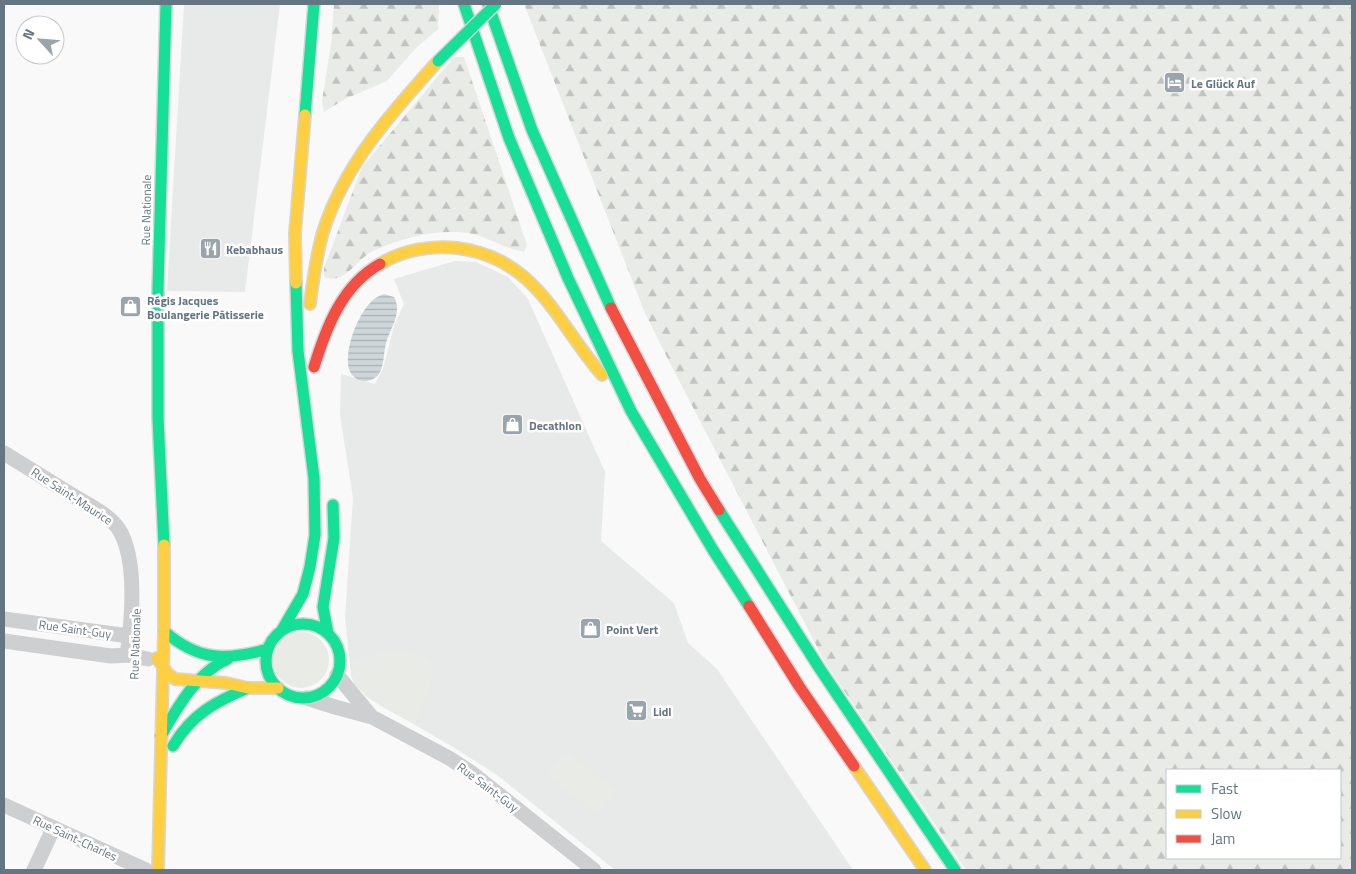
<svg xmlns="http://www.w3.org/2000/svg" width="1356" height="874" font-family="'Titillium Web',sans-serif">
  <defs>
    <pattern id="forest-firs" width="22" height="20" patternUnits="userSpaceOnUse" patternTransform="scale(1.25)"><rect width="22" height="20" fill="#e8ebe6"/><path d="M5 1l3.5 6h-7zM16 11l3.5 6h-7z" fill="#c0c3c0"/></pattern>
    <pattern id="water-rules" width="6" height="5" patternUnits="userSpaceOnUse" patternTransform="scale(1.25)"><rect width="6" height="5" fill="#ced6d9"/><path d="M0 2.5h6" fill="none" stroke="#abb2b5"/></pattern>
  </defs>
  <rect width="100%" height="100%" fill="#f9f9f9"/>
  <path fill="#e8e9e9" d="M184,4h96l-35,288 -78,-1z
    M455,261l21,1 32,15 20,22 77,173 -4,69 73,62 14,40 29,26 136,201h-238l-118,-95 -44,-28 -86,-50 -13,-14 -3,-8 -6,-57 8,-120 -13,-83 1,-41 34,10 8,-15 11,-43 10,-22 -10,-25z"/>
  <path fill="#e8ebe6" d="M273 660a28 28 0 1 1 56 0a28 28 0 1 1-56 0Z
    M378,653c14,0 35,-3 47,5 18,11 -4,53 -11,66 -17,-10 -65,-30 -63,-54 1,-13 17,-15 27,-17z
    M568,752l47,39 -15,18 -8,2 -5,-3 -40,-35 14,-17 3,2z"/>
  <path fill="url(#forest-firs)" fill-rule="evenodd" d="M334,4h105l-1,25 -23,20 -28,32 -42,18 -21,13 -2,-11 9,-57z
    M524,4h828v866h-386l-140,-206 -155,-299 -26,-52zM1167,770h173v88h-173z
    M454,57h10l63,188 -3,7c-19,-3 -34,-14 -51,-18 -33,-6 -68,3 -98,16 -18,7 -29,36 -51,27v-9l38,-101z"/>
  <path fill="url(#water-rules)" d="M384,294l10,3c8,15 -2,29 -7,43 -4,11 -2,24 -8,34 -8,11 -26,9 -30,-5 -5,-19 8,-53 22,-67 3,-4 8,-6 13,-8z"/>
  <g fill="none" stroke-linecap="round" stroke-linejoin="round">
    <defs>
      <path id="fast" d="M464,4l45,134 59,140 63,133 82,139 36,56
        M488,4l44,126 79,178
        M305,115l9,-111
        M719,510l101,159 135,201
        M164,545l-6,-127v-129l8,-285
        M266 661a37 37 0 1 1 74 0a37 37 0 1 1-74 0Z
        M282,630l21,-36 7,-27 5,-32 -1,-57 -16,-127 -2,-68
        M164,631c34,30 62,30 104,18
        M328,633l-5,-26 11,-69 -1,-33
        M161,736c16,-28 36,-64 67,-77
        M173,746c19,-32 42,-44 75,-58"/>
      <path id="slow" d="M380,264c23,-14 51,-19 77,-16 80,10 99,74 145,127
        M296,283l-1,-50 10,-118
        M310,304c3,-24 6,-48 13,-72 21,-67 69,-120 115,-171
        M157,658l11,16 7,5 51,4 22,5h30
        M854,766l71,104
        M158,870l6,-239v-86"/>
      <path id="jam" d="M611,308l89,171 19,31
        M314,367c12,-39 28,-82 66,-103
        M749,606l50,80 55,80"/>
    </defs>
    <use href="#fast" stroke="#d5d6d7" stroke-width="14"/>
    <use href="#slow" stroke="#d5d6d7" stroke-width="14"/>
    <use href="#jam" stroke="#d5d6d7" stroke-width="14"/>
    <path stroke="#cecfd0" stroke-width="15" d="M4,453c23,14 45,28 68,42 15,9 36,19 46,33 20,30 14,93 9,127
      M4,619l110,15 8,1 8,5
      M4,641l107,15 16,-1 21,4
      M337,675l34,41
      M307,698l28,9 37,10 77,41 23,15 122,97
      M4,805l142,65
      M34,870l19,-41"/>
    <use href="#fast" stroke="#16e098" stroke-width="11"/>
    <use href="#slow" stroke="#ffcf43" stroke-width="11"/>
    <use href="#jam" stroke="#f24e42" stroke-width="11"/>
    <defs>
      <path id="fast-bridge" d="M438,61l58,-57"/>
    </defs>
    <use href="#fast-bridge" stroke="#d5d6d6" stroke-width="14" stroke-linecap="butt"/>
    <use href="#fast-bridge" stroke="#16e098" stroke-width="11"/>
  </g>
  <defs>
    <symbol id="hotel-square" viewBox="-11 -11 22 22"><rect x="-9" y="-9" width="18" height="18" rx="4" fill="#99a4ac" stroke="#fff"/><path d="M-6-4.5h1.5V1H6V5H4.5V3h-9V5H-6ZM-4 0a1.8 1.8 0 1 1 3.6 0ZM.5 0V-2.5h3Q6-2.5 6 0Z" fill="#fff"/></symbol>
    <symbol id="restaurant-square" viewBox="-11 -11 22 22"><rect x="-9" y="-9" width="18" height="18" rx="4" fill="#99a4ac" stroke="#fff"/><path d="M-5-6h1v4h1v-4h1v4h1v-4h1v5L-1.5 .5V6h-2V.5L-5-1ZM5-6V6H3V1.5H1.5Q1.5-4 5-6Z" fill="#fff"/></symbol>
    <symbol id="shop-square" viewBox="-11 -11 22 22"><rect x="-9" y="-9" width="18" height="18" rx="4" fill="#99a4ac" stroke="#fff"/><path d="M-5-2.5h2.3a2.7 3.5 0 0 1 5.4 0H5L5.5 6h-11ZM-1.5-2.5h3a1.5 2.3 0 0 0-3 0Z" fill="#fff"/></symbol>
    <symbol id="supermarket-square" viewBox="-11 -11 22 22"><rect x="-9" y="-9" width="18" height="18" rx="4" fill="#99a4ac" stroke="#fff"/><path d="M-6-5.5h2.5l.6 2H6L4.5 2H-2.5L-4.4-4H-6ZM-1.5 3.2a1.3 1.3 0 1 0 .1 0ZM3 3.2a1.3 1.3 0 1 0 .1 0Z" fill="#fff"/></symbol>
  </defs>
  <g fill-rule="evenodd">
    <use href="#hotel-square" x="1162" y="70" width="25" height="25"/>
    <use href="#restaurant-square" x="198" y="236" width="25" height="25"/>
    <use href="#shop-square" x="118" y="294" width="25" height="25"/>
    <use href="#shop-square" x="500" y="412" width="25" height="25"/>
    <use href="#shop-square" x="578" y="616" width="25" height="25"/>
    <use href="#supermarket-square" x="624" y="698" width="25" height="25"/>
  </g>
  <g text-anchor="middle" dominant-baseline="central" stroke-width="5" stroke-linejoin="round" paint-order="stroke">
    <g font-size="12" font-weight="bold" fill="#657683" stroke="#fff" text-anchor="start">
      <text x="1191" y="83">Le Glück Auf</text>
      <text x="226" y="249">Kebabhaus</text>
      <text x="147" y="300">Régis Jacques<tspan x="147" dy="14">Boulangerie Pâtisserie</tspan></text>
      <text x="529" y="425">Decathlon</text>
      <text x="606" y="629">Point Vert</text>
      <text x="653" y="711">Lidl</text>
    </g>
    <g font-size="12" fill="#657683" stroke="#fff">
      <text transform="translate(146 210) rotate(-89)">Rue Nationale</text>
      <text transform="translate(72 496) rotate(33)">Rue Saint-Maurice</text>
      <text transform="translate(75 629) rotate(8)">Rue Saint-Guy</text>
      <text transform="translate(135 644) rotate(-88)">Rue Nationale</text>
      <text transform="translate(488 787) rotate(37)">Rue Saint-Guy</text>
      <text transform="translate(75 838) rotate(25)">Rue Saint-Charles</text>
    </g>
  </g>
  <rect width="1356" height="874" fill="none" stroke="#657683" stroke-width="10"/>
  <rect x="1166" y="769" width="175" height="90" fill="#ffffff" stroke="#c1c8cd"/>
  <rect x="1176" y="785" width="25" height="8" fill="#16e098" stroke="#c1c8cd"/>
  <text x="1211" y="794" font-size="15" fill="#657683">Fast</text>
  <rect x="1176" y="810" width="25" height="8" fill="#ffcf43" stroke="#c1c8cd"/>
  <text x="1211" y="819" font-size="15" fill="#657683">Slow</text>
  <rect x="1176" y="835" width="25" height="8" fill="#f24e42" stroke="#c1c8cd"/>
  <text x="1211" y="844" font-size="15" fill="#657683">Jam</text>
  <g transform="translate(40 40) rotate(296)"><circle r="24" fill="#ffffff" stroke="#c1c8cd"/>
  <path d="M0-4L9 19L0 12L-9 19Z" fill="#99a4ac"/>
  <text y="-8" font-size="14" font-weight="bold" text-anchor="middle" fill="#657683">N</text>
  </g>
</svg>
